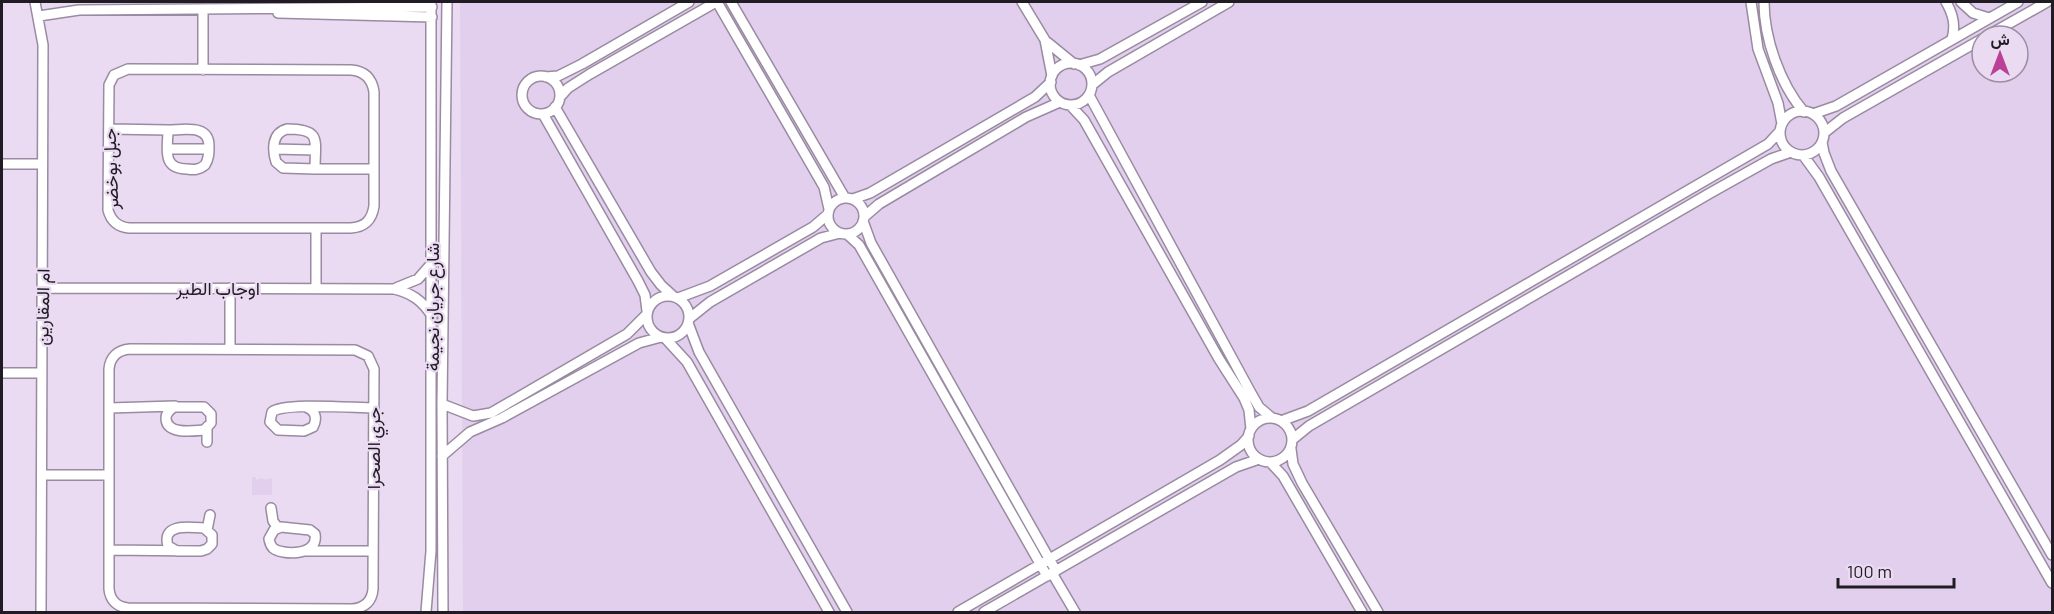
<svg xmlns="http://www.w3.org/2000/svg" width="2054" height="614" font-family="Barlow,Vazirmatn,sans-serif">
  <rect width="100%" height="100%" fill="#eadbf3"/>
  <path fill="#e2cfee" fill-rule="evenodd" d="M460,2h1592v610h-1589zM1982,36h36v36h-36z
    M252,477h4v3l7,-2 1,2 8,-2v17h-20z"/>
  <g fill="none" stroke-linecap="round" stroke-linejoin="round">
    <defs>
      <path id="street" d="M35,2l8,43 -2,567
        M717,2l107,185 5,22
        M731,2l114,196
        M1022,2l23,38 7,36
        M1751,2l7,47 20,54 4,21
        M1764,2c0,36 16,82 40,110
        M1946,2c7,12 10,23 6,37
        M1961,2l12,11 16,5
        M203,10v60
        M278,13l154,4
        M39,16l40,-6 353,-3
        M1987,36l60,-34
        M1047,42l27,22
        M1050 84a21 21 0 1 1 42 0a21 21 0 1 1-42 0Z
        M1079,65l21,-6 102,-57
        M128,69l223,1c13,1 21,8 23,22v114c-2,14 -9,21 -23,22h-222c-11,-1 -18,-7 -21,-18l1,-125 5,-10z
        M522 95a19 19 0 1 1 38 0a19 19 0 1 1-38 0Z
        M546,77l12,-1 24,-12 107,-62
        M1092,85l16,-13 121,-70
        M1089,95l162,298 8,14 13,11
        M560,97l8,-9 22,-14 126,-72
        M1070,105l14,15 135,239 25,39 5,12 2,19
        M555,107l96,165 10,13 12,11
        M1780 133a22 22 0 1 1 44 0a22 22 0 1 1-44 0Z
        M543,114l95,167 7,14 2,16
        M1813,114l23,-8 182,-104
        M109,129l59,1
        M287,129c35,0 28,11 28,40l-32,-1 -7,-6c-4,-13 -4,-29 11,-33z
        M168,130c16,0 41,-6 41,16 0,7 0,13 -4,19 -6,5 -11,5 -18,4 -26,0 -19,-21 -19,-39z
        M1824,133l19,-15 139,-79
        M1822,142l2,11 7,18 221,384
        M168,149h41
        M274,149l41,1
        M1803,155l16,22 233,406
        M2,164h40
        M315,169h59
        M828 216a18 18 0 1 1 36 0a18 18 0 1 1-36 0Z
        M853,199l17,-6 165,-96 16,-15
        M864,217l15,-13 147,-87 34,-15
        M863,221l8,22 185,328
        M847,234l12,11 188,331
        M43,288l351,1c17,4 28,11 38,27
        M230,288v61
        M316,288v-60
        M396,288l22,-9 14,-16
        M647 317a21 21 0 1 1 42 0a21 21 0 1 1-42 0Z
        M678,298l32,-12 103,-59 14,-12
        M690,318l20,-16 111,-64 19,-5
        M688,323l11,29 148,260
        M665,338l22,24 142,250
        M130,349l225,1 13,6 6,13 -1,220c-1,12 -8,19 -21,20l-224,-1c-11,-1 -18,-8 -19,-19v-220c1,-12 9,-19 21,-20z
        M2,373h39
        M442,404l31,12 18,-3 136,-79 19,-19
        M174,407h30l7,7v9l-7,7c-11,1 -38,5 -38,-12 0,-5 4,-8 8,-11z
        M306,407c9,3 12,11 7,20l-9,4 -26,-1 -8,-8 2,-10c12,-10 82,-4 102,-4
        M109,408l66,-2
        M1248 440a22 22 0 1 1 44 0a22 22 0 1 1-44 0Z
        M1281,421l27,-10 460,-267 12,-13
        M207,428v14
        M1293,439l16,-13 403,-234 59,-33 20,-7
        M1291,449l2,15 9,19 76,129
        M442,456l28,-24 32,-14 137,-75 22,-6
        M1270,462l13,14 79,136
        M42,475h67
        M271,508l2,13 5,7
        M281,527l29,3 5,4c4,23 -34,21 -42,14 -3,-3 -3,-5 -4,-9l5,-9z
        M207,530l3,-15
        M109,550l92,1 6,-2 5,-5v-9l-8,-7c-14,-1 -43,-5 -36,18l9,5
        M307,551h66
        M1052,573l23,39
        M426,612l5,-61v-549
        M443,612l-1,-208 5,-402
        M958,612l262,-152 21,-15 8,-9
        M984,612l252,-145 23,-8"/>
    </defs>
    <use href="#street" stroke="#998ba1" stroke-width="12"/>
    <use href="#street" stroke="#fff" stroke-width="9"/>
  </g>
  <g text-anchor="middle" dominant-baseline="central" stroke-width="4.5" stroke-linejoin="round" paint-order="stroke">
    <g font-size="18" fill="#211c24" stroke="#eadbf3">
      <text transform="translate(110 169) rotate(-92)">جبل بوخضر</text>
      <text x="218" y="288">اوجاب الطير</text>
      <text transform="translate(42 307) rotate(-89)">ام المقارين</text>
      <text transform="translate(432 307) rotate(-90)">شارع جريان نجيمة</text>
      <text transform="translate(373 448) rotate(-90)">جري الصحرا</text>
    </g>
  </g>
  <rect width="2054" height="614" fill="none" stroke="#211c24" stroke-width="6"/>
  <g transform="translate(2000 54)"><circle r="28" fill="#eadbf3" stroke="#9a8fa0" stroke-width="1.5"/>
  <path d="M0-4.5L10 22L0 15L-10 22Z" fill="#bb4194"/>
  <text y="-9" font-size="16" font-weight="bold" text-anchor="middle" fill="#211c24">ش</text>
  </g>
  <path d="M1838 578v9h116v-9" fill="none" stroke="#211c24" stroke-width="3"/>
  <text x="1847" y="578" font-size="18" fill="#211c24" stroke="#eadbf3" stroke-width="4.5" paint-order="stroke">100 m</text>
</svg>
